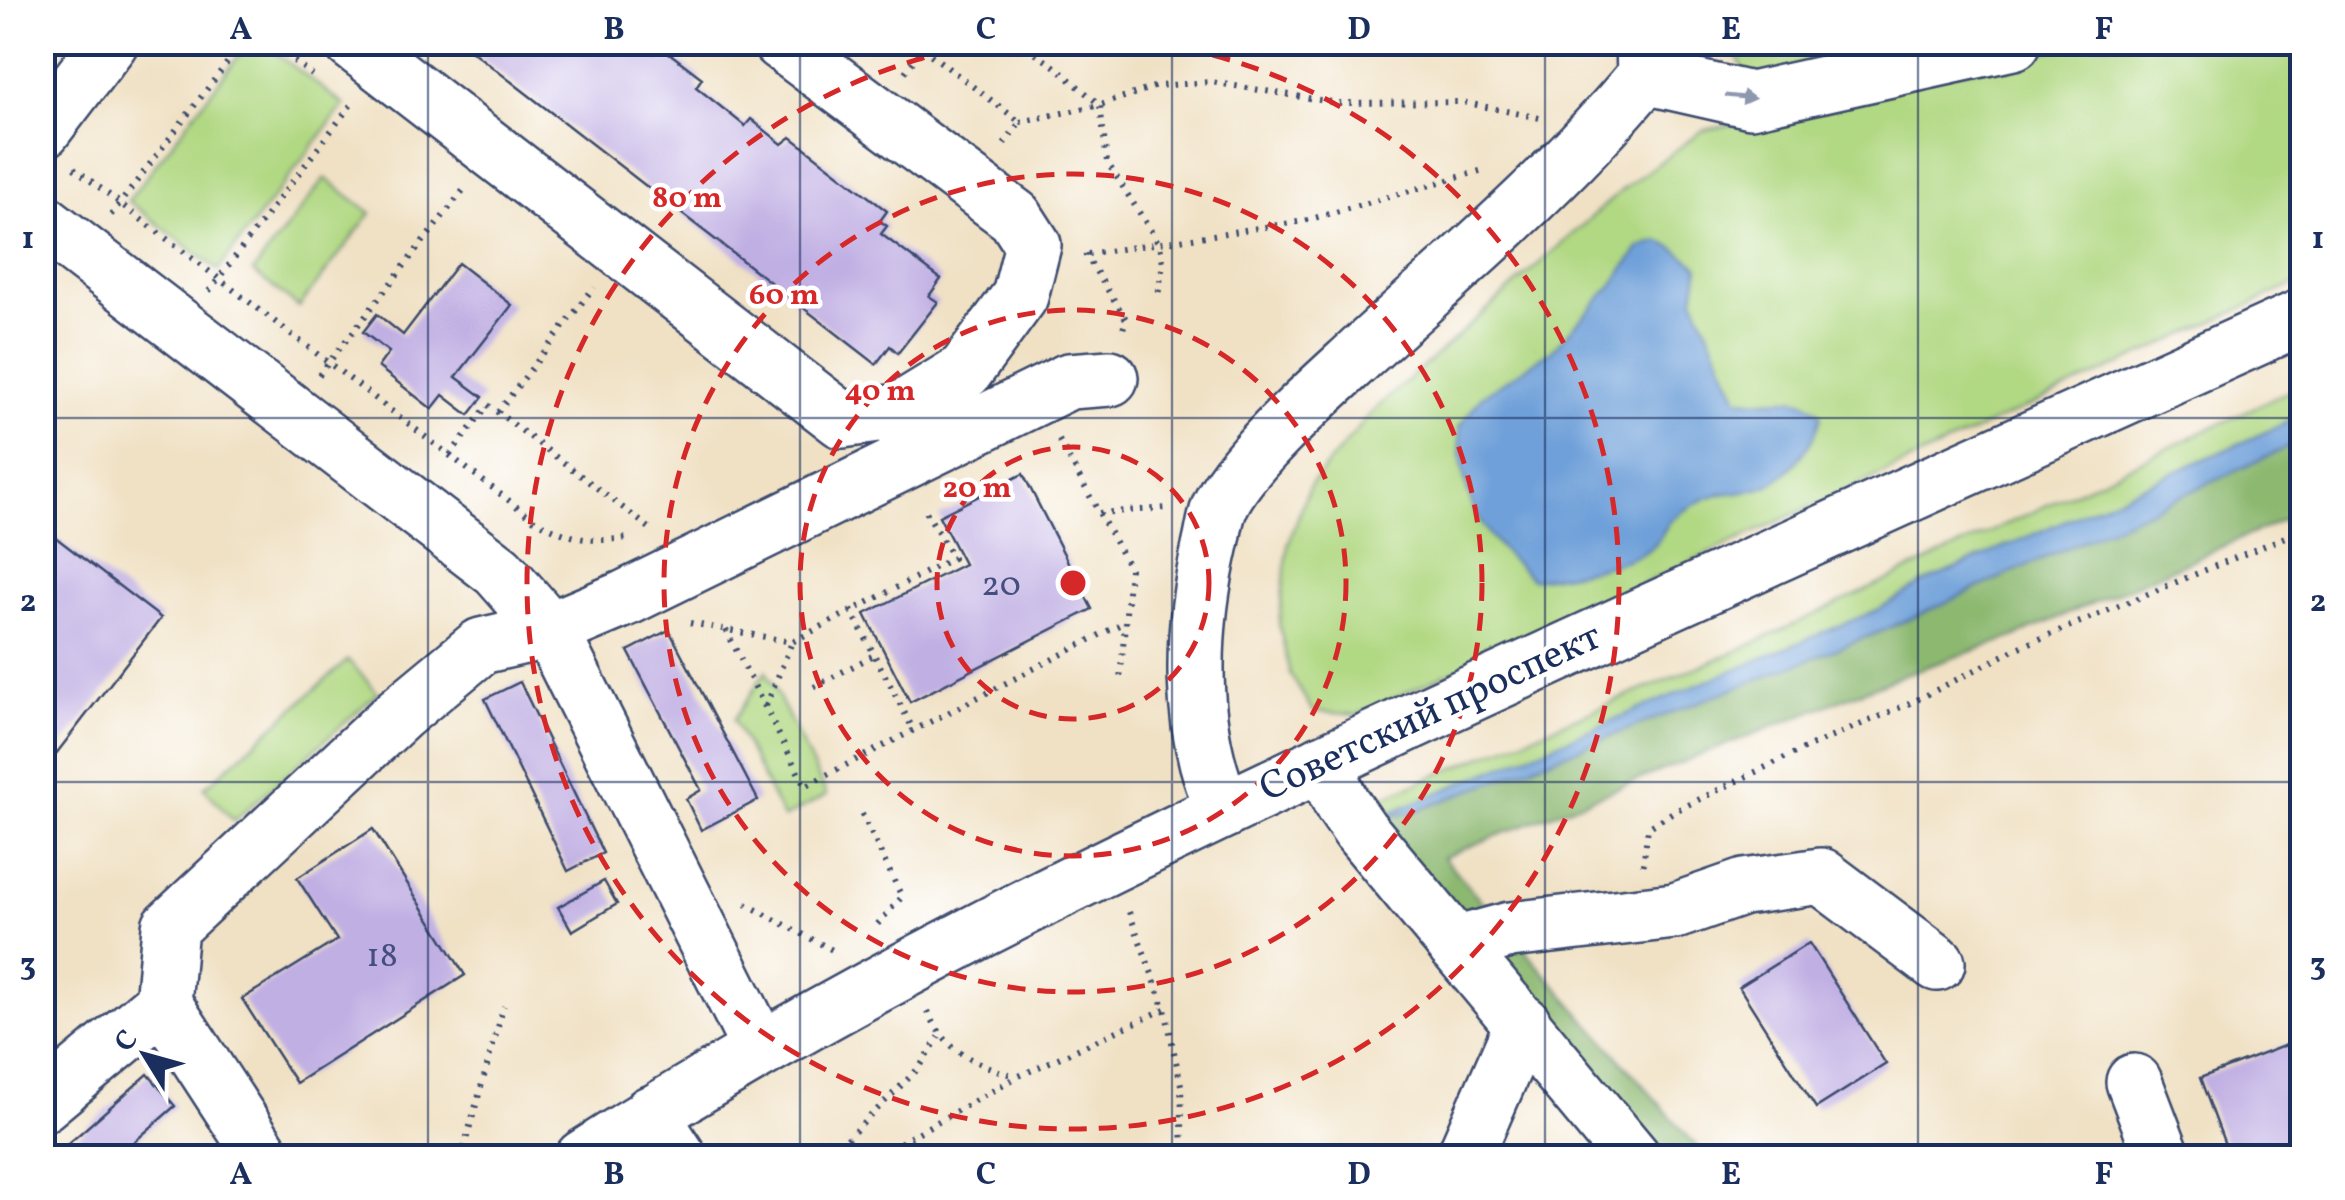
<svg xmlns="http://www.w3.org/2000/svg" width="2345" height="1200" font-family="Vollkorn,serif">
  <rect width="100%" height="100%" fill="#fff"/>
  <filter id="ink" filterUnits="userSpaceOnUse"><feTurbulence type="fractalNoise" baseFrequency=".01" numOctaves="2"/><feDisplacementMap in="SourceGraphic" scale="20" xChannelSelector="R" yChannelSelector="G"/><feConvolveMatrix kernelMatrix="1 2 1 2 8 2 1 2 1" color-interpolation-filters="sRGB"/></filter>
  <filter id="wash" filterUnits="userSpaceOnUse"><feTurbulence type="fractalNoise" baseFrequency=".0048" numOctaves="4" result="noise"/><feDisplacementMap in="SourceGraphic" scale="40" xChannelSelector="R" yChannelSelector="G"/><feGaussianBlur stdDeviation="2.25" result="paint"/><feColorMatrix in="noise" values="0 0 0 0 0 0 0 0 0 0 0 0 0 0 0 0 0 1.4 0 .05"/><feComposite in="paint" operator="in"/></filter>
  <g filter="url(#wash)">
    <rect width="100%" height="100%" fill="#f0e1c4"/>
    <path fill="#b1d882" stroke="#668470" stroke-width="2.5" d="M249,42l14,1 81,62 -126,165 -90,-69z
      M1732,43h212l-198,34z
      M2081,43h221v238l-945,434 -44,-4 -23,-37 -11,-50 9,-79 21,-58 64,-76 249,-221 80,-59z
      M325,178l46,35 -72,94 -46,-35z
      M2302,385v31l-379,167 -43,26 -505,210 -1,-18 370,-153z
      M348,660l30,33 -144,128 -30,-33z
      M766,671l61,124 -44,23 -49,-98z"/>
    <path fill="#8cb870" stroke="#547467" stroke-width="2.5" d="M2302,441v71l-288,125 -106,36 -465,184 263,300h-47l-284,-338 39,-7 471,-182z"/>
    <path fill="#6fa0d9" stroke="#45689c" stroke-width="2.5" d="M1658,241l15,6 26,20 -5,32 44,99c32,9 57,-12 83,16 -3,28 -38,72 -68,76 -18,3 -36,2 -52,11 -11,6 -25,13 -32,22 -6,8 -10,19 -18,25 -22,17 -91,28 -119,31 -56,-48 -70,-80 -73,-152l23,-31 69,-45 59,-63 30,-41z
      M2302,416v25l-417,189 -471,182 -39,7 505,-210 43,-26z"/>
    <g id="blocks">
      <path fill="#c0afe3" d="M460,42h180l14,11 6,-7 42,32 -6,9 49,39 6,-7 31,25 9,-7 96,74 -7,10 7,5 -6,8 60,45 -12,17 9,6 -40,51 -8,-7 -14,18z
        M458,263l54,42 -56,72 27,20 -14,18 -26,-20 -11,14 -54,-42 11,-15 -26,-20 14,-18 26,21z
        M1023,474l69,135 -182,93 -45,-88 99,-50 -25,-48z
        M42,527l119,91 -119,154z
        M669,630l89,170 -57,30 -15,-31 15,-9 -73,-139z
        M520,682l83,171 -35,18 -83,-172z
        M373,829l92,146 -169,108 -54,-84 95,-59 -40,-62z
        M604,881l13,23 -45,27 -14,-24z
        M1809,943l77,121 -70,44 -77,-121z
        M2302,1039v119h-72l-30,-80z
        M148,1074l27,32 -59,52h-64z"/>
    </g>
  </g>
  <g filter="url(#ink)">
    <use href="#blocks" fill-opacity="0" stroke="#3b4a6d" stroke-width="2.5"/>
    <g fill="none" stroke-linecap="round" stroke-linejoin="round">
      <defs>
        <path id="minor" d="M352,42l490,378 56,-8 67,-41 55,-75 13,-51 -18,-28 -235,-175
          M1645,76l106,24 262,-58
          M42,131l68,-89
          M42,221l456,350 52,59 210,419
          M1322,763l20,41 18,26 273,328
          M1224,810c-37,-82 -33,-181 -13,-267 3,-12 4,-26 9,-37 18,-43 102,-117 138,-150 99,-91 202,-177 287,-280l-1,-34
          M1455,945l55,-15 165,-19 69,-24 77,-11 116,87
          M163,1003l101,155
          M2134,1082l29,76
          M42,1104l121,-101 7,-76 229,-213 82,-68 69,-16 76,-32 443,-217 41,-3
          M650,1114l29,44
          M1464,1158l59,-135"/>
        <path id="major" d="M583,1158c257,-166 532,-298 808,-427 303,-141 608,-277 911,-414"/>
      </defs>
      <use href="#minor" stroke="#3b4a6d" stroke-width="60"/>
      <use href="#major" stroke="#3b4a6d" stroke-width="60"/>
      <path stroke="#3b4a6d" stroke-width="6" stroke-dasharray="2.5 8" stroke-linecap="butt" d="M269,42l43,33
        M914,42l106,80 -17,24
        M1018,42l36,24 46,39 7,57 53,83 3,18 -5,33
        M905,72l23,-30
        M1020,122l80,-17 57,-19 54,-4 127,21 124,-1 78,16
        M74,168l459,351c37,20 53,24 95,19
        M111,215l132,-173
        M1085,254l41,65 -4,14
        M1088,254l216,-33 183,-52
        M209,291l144,-189
        M319,375l146,-187
        M498,412l96,-125
        M1059,440l71,129 -10,111
        M450,455l38,-50 164,125
        M1099,513l70,-5
        M851,610l63,121
        M690,623l102,19 161,-84 -29,-50
        M726,630l79,156 320,-164
        M814,687l60,-32
        M766,706l26,-64
        M862,814l40,83 -28,31
        M1643,865l5,-37 25,-16 126,-61 114,-49 107,-55 282,-117
        M746,904l90,48
        M1129,912l36,97 16,76 2,73
        M928,1011c20,44 45,51 89,66
        M461,1158l43,-152
        M839,1158l7,-18 73,-72 20,-31
        M873,1158l144,-81 148,-68"/>
      <use href="#minor" stroke="#fff" stroke-width="55"/>
      <use href="#major" stroke="#fff" stroke-width="55"/>
    </g>
    <defs><path id="oneway-solid" d="M-6-.8H1V-3.2L6.5 0L1 3.2V.8H-6Z" transform="scale(2.5)"/></defs>
    <use fill="#8d97ae" href="#oneway-solid" transform="translate(1740 97) rotate(6)"/>
  </g>
  <path fill="none" stroke="#1b2f5e" stroke-width="2.5" stroke-opacity="0.55" d="M428,42v1116M800,42v1116M1172,42v1116M1545,42v1116M1918,42v1116M42,418h2260M42,782h2260"/>
  <g fill="none" stroke="#d62828" stroke-width="5" stroke-dasharray="18 12">
    <circle cx="1073" cy="583" r="136"/>
    <circle cx="1073" cy="583" r="273"/>
    <circle cx="1073" cy="583" r="409"/>
    <path d="M1154 43A546 546 0 1 1 992 43"/>
  </g>
  <g text-anchor="middle" dominant-baseline="central" stroke-width="9" stroke-linejoin="round" paint-order="stroke">
    <g font-size="35" fill="#444f7f">
      <text x="1001" y="586">20</text>
      <text x="382" y="957">18</text>
    </g>
    <g font-size="40" fill="#1b2f5e" stroke="#fff">
      <text transform="translate(1431 714) rotate(-25)">Советский проспект</text>
    </g>
  </g>
  <circle cx="1073" cy="583" r="15" fill="#d62828" stroke="#fff" stroke-width="5"/>
  <g font-size="30" text-anchor="middle" font-weight="bold" fill="#d62828" stroke="#fff" stroke-width="9" stroke-linejoin="round" paint-order="stroke">
    <text x="687" y="207">80 m</text>
    <text x="784" y="304">60 m</text>
    <text x="880" y="400">40 m</text>
    <text x="977" y="497">20 m</text>
  </g>
  <rect width="2345" height="1200" fill="none" stroke="#fff" stroke-width="110"/>
  <g transform="translate(145 1055) rotate(307)" stroke="#ffffff" stroke-width="8" paint-order="stroke">
  <path d="M0-8L18 38L0 25L-18 38Z" fill="#1b2f5e"/>
  <text y="-15" font-size="28" font-weight="bold" text-anchor="middle" fill="#1b2f5e">С</text>
  </g>
  <rect x="55" y="55" width="2235" height="1090" fill="none" stroke="#1b2f5e" stroke-width="4"/>
  <g font-size="32" text-anchor="middle" font-weight="bold" fill="#1b2f5e">
    <text x="241" y="39">A</text>
    <text x="614" y="39">B</text>
    <text x="986" y="39">C</text>
    <text x="1359" y="39">D</text>
    <text x="1731" y="39">E</text>
    <text x="2104" y="39">F</text>
    <text x="28" y="248">1</text>
    <text x="2318" y="248">1</text>
    <text x="28" y="611">2</text>
    <text x="2318" y="611">2</text>
    <text x="28" y="975">3</text>
    <text x="2318" y="975">3</text>
    <text x="241" y="1184">A</text>
    <text x="614" y="1184">B</text>
    <text x="986" y="1184">C</text>
    <text x="1359" y="1184">D</text>
    <text x="1731" y="1184">E</text>
    <text x="2104" y="1184">F</text>
  </g>
</svg>
